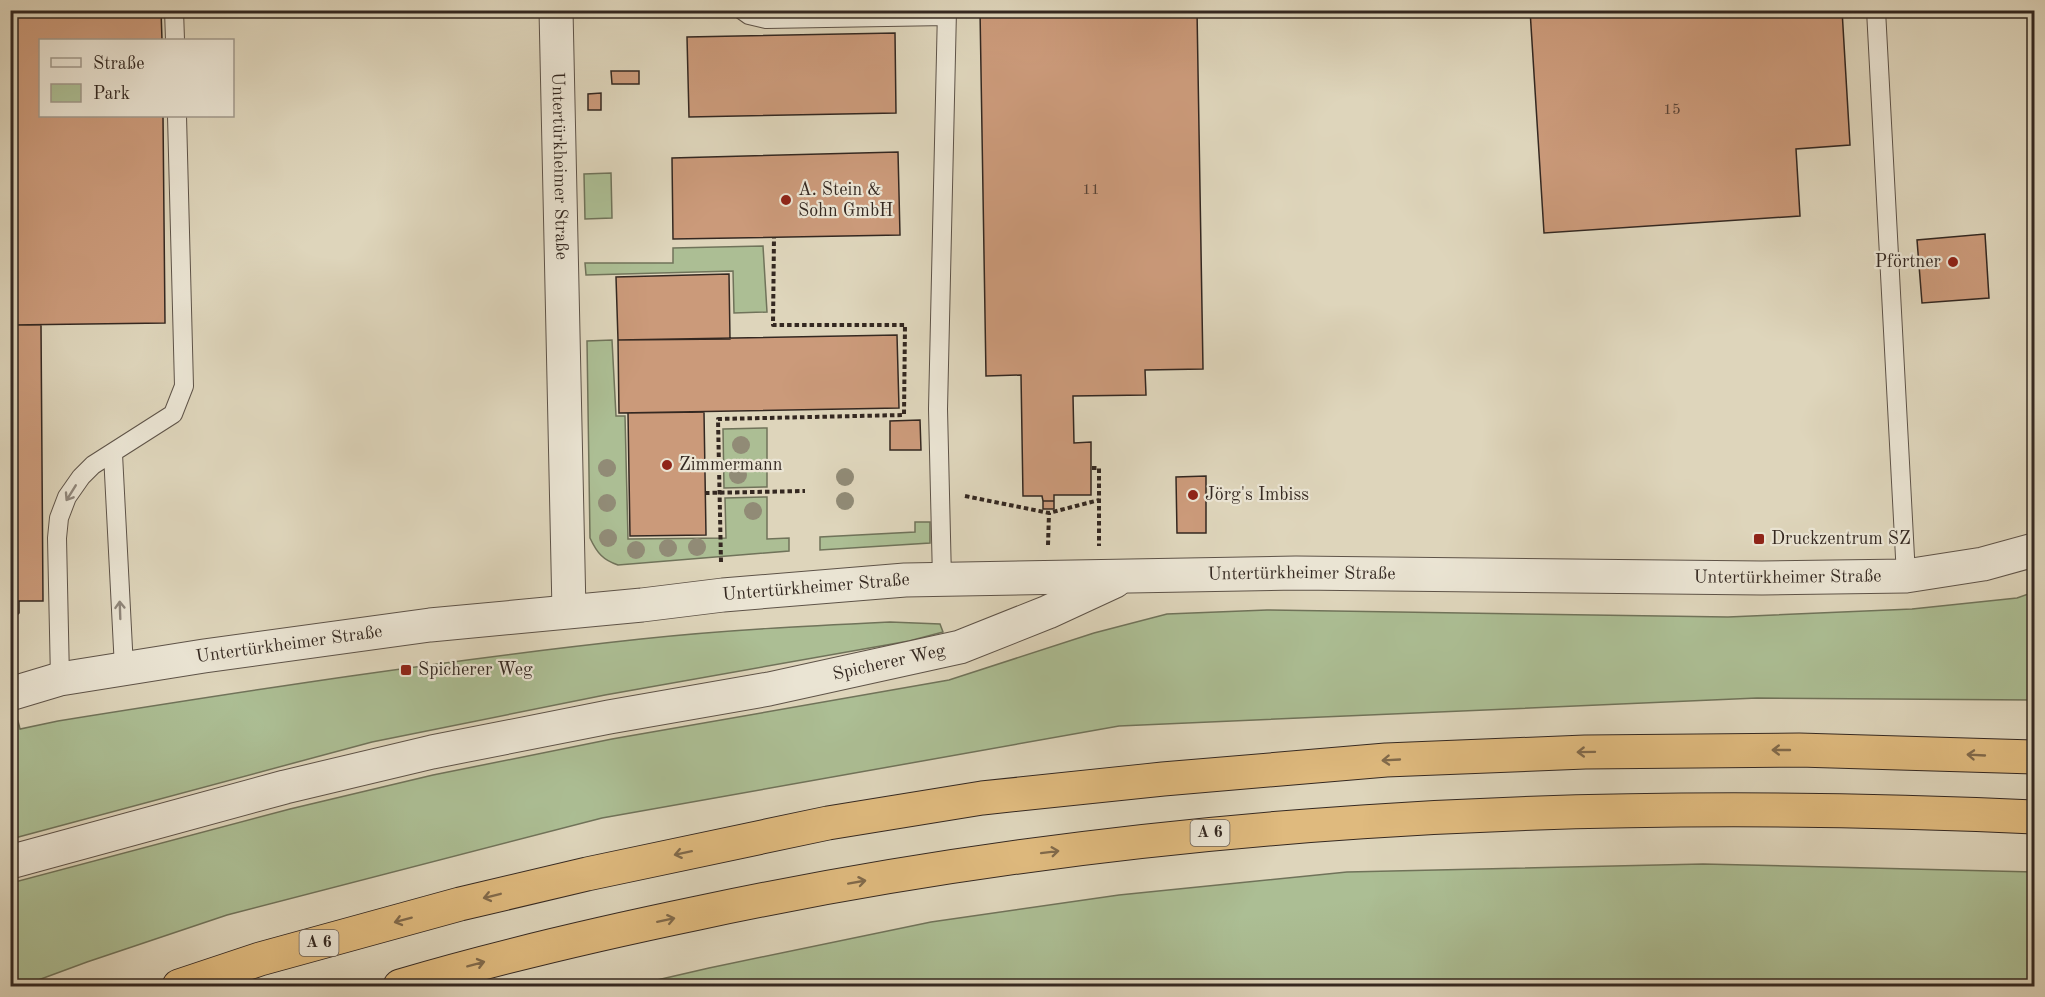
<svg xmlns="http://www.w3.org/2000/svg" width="2045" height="997" font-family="'Old Standard TT',serif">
  <rect width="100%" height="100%" fill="#ded5bb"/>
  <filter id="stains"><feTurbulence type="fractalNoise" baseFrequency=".00333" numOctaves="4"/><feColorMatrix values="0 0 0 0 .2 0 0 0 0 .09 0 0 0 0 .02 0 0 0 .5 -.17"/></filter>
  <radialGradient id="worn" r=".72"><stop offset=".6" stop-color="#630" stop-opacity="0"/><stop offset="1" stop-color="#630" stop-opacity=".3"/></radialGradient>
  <path fill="#acbe94" stroke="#70735a" stroke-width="1.5" d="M611,173l1,45 -27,1 -1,-45z
    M763,246l4,66 -33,1 -1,-42 -147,4 -1,-12h88v-15z
    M612,340l4,76h9l3,123 98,-1 -1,-40 42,-1v42l22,-1v13l-171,14c-15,-5 -21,-12 -28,-27l-3,-197z
    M767,428v59l-43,1 -1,-59z
    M915,522h15v21l-110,7v-13l95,-5z
    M2034,592v108l-277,-2 -638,28 -517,92 -375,97 -140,47 -65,24h-11v-103l279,-74 143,-34 179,-36 337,-59 145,-47 73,-19 100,-4 461,7 184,-8 105,-11z
    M890,622l50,2 3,8 -34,9 -304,54 -233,47 -361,97v-116l7,-2 2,8 38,-8c194,-31 388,-61 583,-82 83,-9 166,-13 249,-17z
    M1703,864l331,8v114h-1403l78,-18 222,-46 188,-27 228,-23z"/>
  <path fill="#cb9a7a" stroke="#342821" stroke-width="1.5" d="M10,10h151l1,30h-122v76h123l2,207 -155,2z
    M980,10h217l6,359 -58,1 1,25 -73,1 1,47 17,-1v53h-37v6h-11l-1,-5h-19l-2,-121 -35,1z
    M1530,10h312l8,135 -54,4 4,67 -256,17z
    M895,33l1,80 -207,4 -2,-80z
    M611,71h28v13h-27z
    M601,93v17h-13v-16z
    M898,152l2,83 -227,4 -1,-81z
    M1985,234l4,64 -67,5 -5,-63z
    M729,274l1,65 -112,1 -2,-63z
    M10,325h31l2,276h-24v12l-9,9z
    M897,335l2,73 -280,5 -1,-73z
    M704,412l2,123 -76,1 -2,-123z
    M920,420l1,30h-31v-29z
    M1206,476v57h-29l-1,-56z
    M1043,501h11v8h-11z"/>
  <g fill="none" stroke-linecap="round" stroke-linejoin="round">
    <defs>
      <path id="service" d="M174,10l1,30
        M742,10l7,5 17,4 181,-3
        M1876,10l30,566
        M113,454l11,214
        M942,579l-4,-170 9,-399
        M60,679l-3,-141 2,-20 8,-21 14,-20 12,-12 80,-51 11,-28 -7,-270"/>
      <g id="minor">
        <path id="s1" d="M556,10l13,601"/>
        <path id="s2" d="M10,694l50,-15 144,-23 226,-31 212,-20 81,-10 182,-15 391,-7 466,5 144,-2 77,-12 51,-14"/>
        <path id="s3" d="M10,862l275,-75 147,-35 177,-35 160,-28 191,-42 88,-35 67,-31"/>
      </g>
      <path id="motorway" d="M179,986l81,-27 200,-55 127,-30 241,-51 154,-25 181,-19 223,-19 199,-8 214,-2 235,7
        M400,986c98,-29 197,-52 298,-73 440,-94 887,-117 1336,-96"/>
    </defs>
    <use href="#service" stroke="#5e5348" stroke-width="20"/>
    <use href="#minor" stroke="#5e5348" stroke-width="35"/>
    <use href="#motorway" stroke="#342821" stroke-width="35"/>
    <path stroke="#342821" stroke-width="4" stroke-dasharray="4.5 3" stroke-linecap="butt" d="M1092,468h7v78
      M705,493l100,-2
      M965,496l84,17 50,-13
      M1048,545l1,-32
      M721,562l-3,-143 186,-4 1,-90h-132l1,-88"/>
    <use href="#service" stroke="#eae4d3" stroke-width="18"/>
    <use href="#minor" stroke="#eae4d3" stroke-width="33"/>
    <use href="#motorway" stroke="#dfba7e" stroke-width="33"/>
  </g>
  <g fill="#918b76">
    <circle cx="741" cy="445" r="9"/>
    <circle cx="607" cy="468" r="9"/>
    <circle cx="738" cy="475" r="9"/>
    <circle cx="845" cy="477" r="9"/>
    <circle cx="845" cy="501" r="9"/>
    <circle cx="607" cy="503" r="9"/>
    <circle cx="753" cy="511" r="9"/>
    <circle cx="608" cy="538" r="9"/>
    <circle cx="697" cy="547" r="9"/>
    <circle cx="668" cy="548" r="9"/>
    <circle cx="636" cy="550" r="9"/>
  </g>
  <defs><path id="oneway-shaft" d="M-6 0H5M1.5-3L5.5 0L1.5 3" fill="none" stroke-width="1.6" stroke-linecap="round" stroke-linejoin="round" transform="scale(1.5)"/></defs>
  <g stroke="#8f867a">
    <use href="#oneway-shaft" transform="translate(71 493) rotate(122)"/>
    <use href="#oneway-shaft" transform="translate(120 610) rotate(-92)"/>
  </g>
  <g stroke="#816a4b">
    <use href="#oneway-shaft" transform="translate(1781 750) rotate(180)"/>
    <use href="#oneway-shaft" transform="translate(1586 752) rotate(179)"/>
    <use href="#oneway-shaft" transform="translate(1976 755) rotate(-177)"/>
    <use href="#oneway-shaft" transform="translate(1391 760) rotate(177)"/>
    <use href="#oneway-shaft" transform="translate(1050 852) rotate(-7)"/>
    <use href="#oneway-shaft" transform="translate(683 853) rotate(168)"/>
    <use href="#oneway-shaft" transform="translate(857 882) rotate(-10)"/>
    <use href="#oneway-shaft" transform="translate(492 896) rotate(166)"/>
    <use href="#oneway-shaft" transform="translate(403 920) rotate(165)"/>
    <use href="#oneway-shaft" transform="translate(666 920) rotate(-12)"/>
    <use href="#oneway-shaft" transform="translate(476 964) rotate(-15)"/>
  </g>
  <g fill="#8f2418" stroke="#eae4d3" stroke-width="2">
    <circle cx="786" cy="200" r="6"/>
    <circle cx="1953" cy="262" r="6"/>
    <circle cx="667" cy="465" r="6"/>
    <circle cx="1193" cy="495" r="6"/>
    <rect x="1753" y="533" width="12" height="12" rx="3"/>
    <rect x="400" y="664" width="12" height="12" rx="3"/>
  </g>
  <g text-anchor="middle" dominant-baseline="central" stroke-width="4.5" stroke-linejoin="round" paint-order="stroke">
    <g font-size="15" fill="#5a4437">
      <text x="1672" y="110">15</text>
      <text x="1091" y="190">11</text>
    </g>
    <g fill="#eae4d3" stroke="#6b6056" stroke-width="1.5">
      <rect x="1190.5" y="820" width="39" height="26" rx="4.5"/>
      <rect x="299.5" y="930" width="39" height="26" rx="4.5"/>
    </g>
    <g font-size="16" font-weight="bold" fill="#342821">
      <text x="1210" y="833">A 6</text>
      <text x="319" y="943">A 6</text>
    </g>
    <g font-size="18" fill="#342821" stroke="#eae4d3">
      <text stroke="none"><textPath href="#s1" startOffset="156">Untertürkheimer Straße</textPath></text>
      <text stroke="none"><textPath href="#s2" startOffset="1300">Untertürkheimer Straße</textPath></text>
      <text stroke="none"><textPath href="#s2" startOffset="1786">Untertürkheimer Straße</textPath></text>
      <text stroke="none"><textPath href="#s2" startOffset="814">Untertürkheimer Straße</textPath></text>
      <text stroke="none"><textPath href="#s2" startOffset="284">Untertürkheimer Straße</textPath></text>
      <text stroke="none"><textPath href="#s3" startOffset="902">Spicherer Weg</textPath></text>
    </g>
    <g font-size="18" fill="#342821" stroke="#eae4d3" text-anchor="start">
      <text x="798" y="190">A. Stein &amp;<tspan x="798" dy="21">Sohn GmbH</tspan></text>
      <text x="1941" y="262" text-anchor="end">Pförtner</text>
      <text x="679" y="465">Zimmermann</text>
      <text x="1205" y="495">Jörg's Imbiss</text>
      <text x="1771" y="539">Druckzentrum SZ</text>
      <text x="418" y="670">Spicherer Weg</text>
    </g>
  </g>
  <rect width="2045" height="997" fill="none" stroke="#ded5bb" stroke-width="36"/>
  <rect x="12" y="12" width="2021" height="973" fill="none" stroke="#342821" stroke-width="3"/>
  <rect x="18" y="18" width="2009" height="961" fill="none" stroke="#342821" stroke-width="1.5"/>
  <rect x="39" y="39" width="195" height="78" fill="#eae4d3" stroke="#a1998c" stroke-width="1.5"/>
  <rect x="51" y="58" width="30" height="9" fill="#eae4d3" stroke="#a1998c" stroke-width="1.5"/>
  <text x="93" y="69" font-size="18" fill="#342821">Straße</text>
  <rect x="51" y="84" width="30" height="18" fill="#acbe94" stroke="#a1998c" stroke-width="1.5"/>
  <text x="93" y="99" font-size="18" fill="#342821">Park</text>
  <rect width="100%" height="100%" filter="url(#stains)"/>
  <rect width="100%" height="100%" fill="url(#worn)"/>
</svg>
